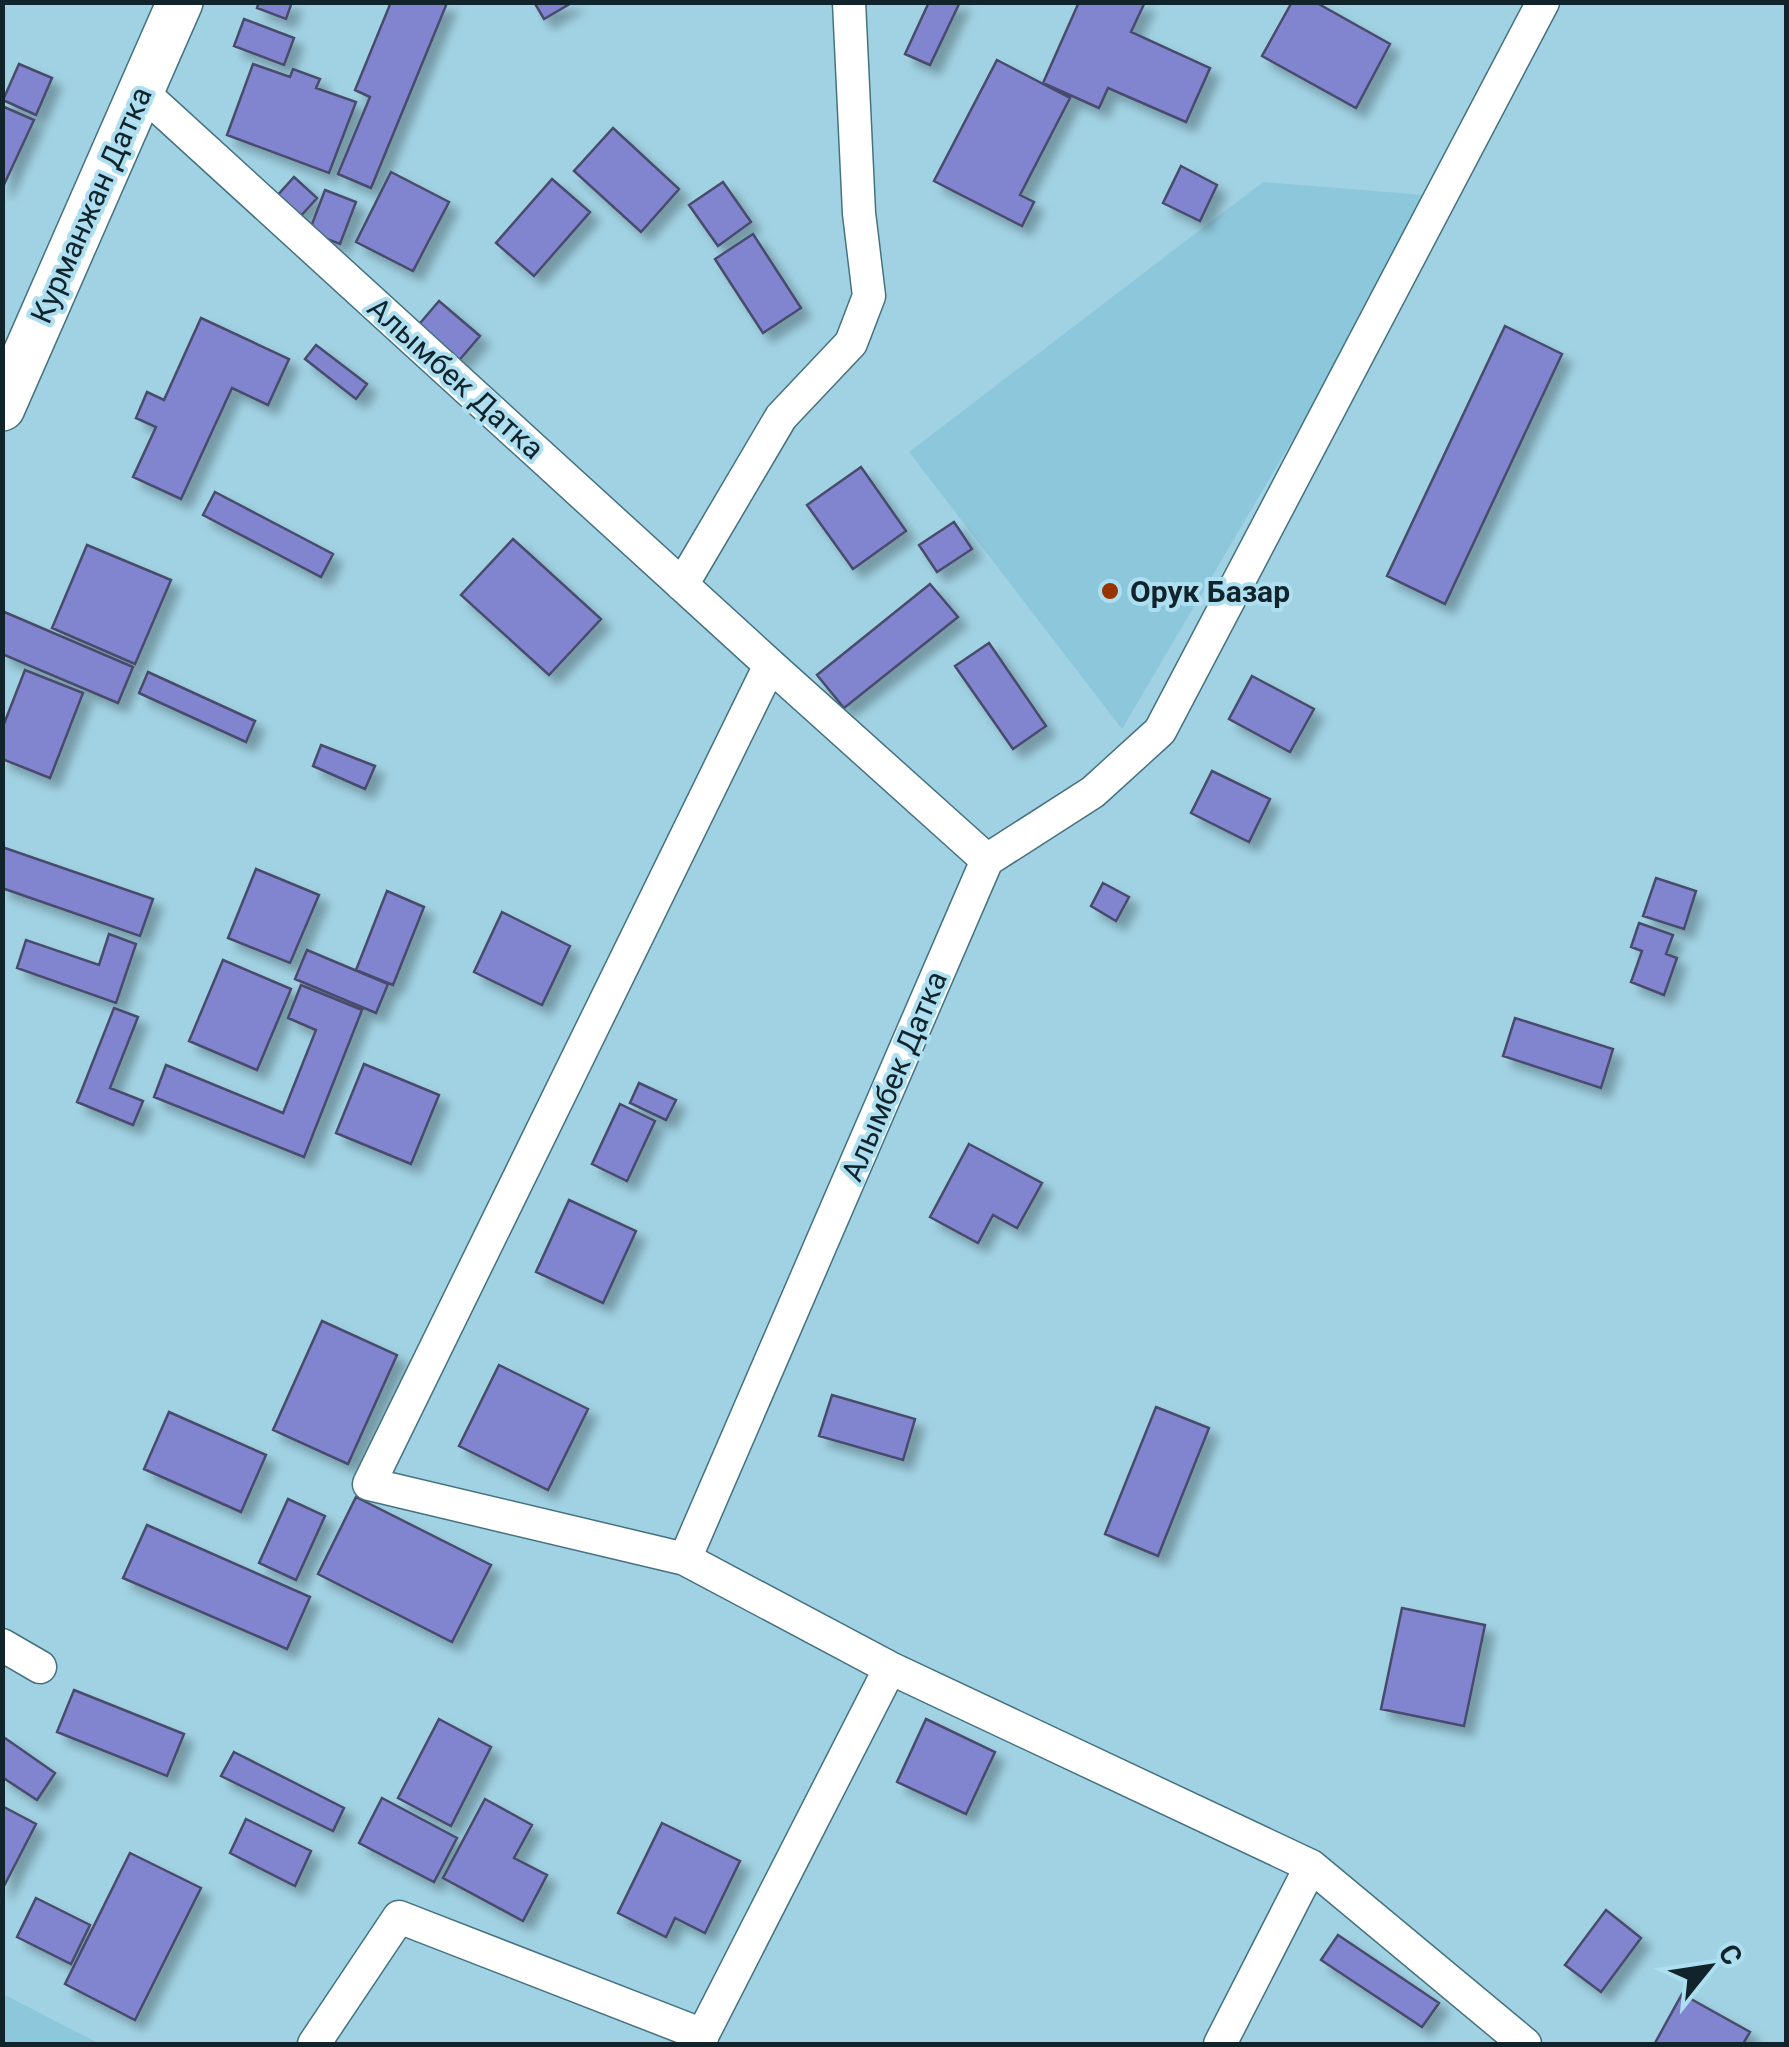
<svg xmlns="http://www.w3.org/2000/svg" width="1789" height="2047" font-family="Roboto,sans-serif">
  <defs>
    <filter id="shadow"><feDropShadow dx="9" dy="9" stdDeviation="5" flood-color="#0004"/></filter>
  </defs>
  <rect width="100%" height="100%" fill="#a1d2e3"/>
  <path fill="#8dc7db" d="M1263,182l173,14 -314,533 -213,-277z
    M2,1994h1l97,50h-97z"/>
  <path fill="#8185cf" stroke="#494b6d" stroke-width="2.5" filter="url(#shadow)" d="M259,2h33l-6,17 -29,-11z
    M391,2l56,1 -76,185 -33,-14 32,-77 -15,-7z
    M534,2h39l-29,17z
    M929,2h31l-30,63 -25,-11z
    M1079,2h66l-14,30 79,36 -24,54 -78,-34 -9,20 -56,-25z
    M1292,2h23l75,42 -34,64 -94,-52z
    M244,19l50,19 -10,27 -50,-19z
    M997,60l73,38 -50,97 14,7 -12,24 -88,-45z
    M19,64l33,14 -16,37 -33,-15z
    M253,64l37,13 3,-8 27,10 -4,9 40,14 -27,71 -102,-38z
    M2,106l32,14 -32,69z
    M613,128l66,61 -38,43 -67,-61z
    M1181,166l36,19 -17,36 -37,-18z
    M391,172l58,30 -36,69 -57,-29z
    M294,177l23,21 -18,20 -23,-21z
    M552,179l38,33 -56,64 -38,-33z
    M723,182l28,40 -33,24 -29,-41z
    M325,190l31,12 -16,42 -31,-12z
    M753,234l48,74 -38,25 -48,-74z
    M439,301l41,35 -24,28 -41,-35z
    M201,318l88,41 -21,46 -36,-17 -51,111 -48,-22 23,-50 -20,-9 11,-26 17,8z
    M1505,326l57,28 -117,250 -58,-28z
    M316,345l51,39 -11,15 -51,-40z
    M861,467l45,64 -53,38 -46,-64z
    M215,492l118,62 -12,23 -118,-62z
    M954,522l18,27 -35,23 -18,-27z
    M513,539l88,80 -52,56 -88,-80z
    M87,545l84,35 -36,84 -83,-36z
    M930,584l28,33 -114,91 -27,-33z
    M2,611l131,56 -15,36 -116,-49z
    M989,643l57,83 -33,23 -58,-83z
    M25,670l58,23 -33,85 -48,-19v-30z
    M148,672l107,49 -9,21 -107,-49z
    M1252,676l62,33 -24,43 -61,-33z
    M321,745l54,21 -10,23 -52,-23z
    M1212,771l58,28 -21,43 -58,-29z
    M2,847l151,52 -13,37 -138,-48z
    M256,869l63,26 -29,68 -62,-25z
    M1656,878l40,13 -12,38 -41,-13z
    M1103,883l26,14 -13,24 -25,-15z
    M387,891l37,16 -31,78 -37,-15z
    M502,912l68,34 -28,59 -68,-33z
    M1639,923l34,12 -7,19 11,4 -13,37 -33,-13 11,-31 -11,-4z
    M109,934l27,10 -20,59 -99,-35 9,-28 73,25z
    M307,950l81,34 -12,29 -81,-34z
    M223,960l68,29 -34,81 -68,-29z
    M301,985l61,25 -58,147 -150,-60 12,-32 117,48 33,-83 -28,-12z
    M114,1008l24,9 -28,71 33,13 -10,24 -56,-23z
    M1515,1018l98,31 -12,39 -98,-32z
    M364,1064l75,31 -28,69 -75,-31z
    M639,1083l37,17 -10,20 -36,-17z
    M620,1104l35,17 -28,60 -35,-17z
    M969,1144l73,39 -25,45 -24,-13 -15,28 -48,-26z
    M569,1200l67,31 -33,72 -67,-31z
    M322,1321l75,34 -49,109 -75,-34z
    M499,1365l89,44 -40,81 -89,-44z
    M832,1395l83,24 -12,41 -84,-24z
    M1156,1407l53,21 -51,128 -53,-22z
    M169,1412l97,43 -25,57 -97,-43z
    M356,1497l135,68 -39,77 -134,-68z
    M288,1499l37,17 -29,64 -37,-17z
    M147,1525l163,72 -23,52 -164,-71z
    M1402,1608l83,17 -21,101 -83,-17z
    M74,1690l110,44 -17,42 -110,-44z
    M439,1719l52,28 -40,79 -53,-28z
    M926,1719l69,33 -29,62 -69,-32z
    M2,1736l53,37 -18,27 -35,-23z
    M234,1752l110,56 -11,23 -112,-55z
    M382,1798l75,40 -23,44 -75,-39z
    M485,1799l47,26 -18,33 33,17 -24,46 -80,-43z
    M2,1806l34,18 -34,66z
    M246,1819l65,32 -16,35 -65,-33z
    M662,1823l78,38 -35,72 -30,-15 -9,19 -48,-24z
    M130,1853l71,35 -66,132 -70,-36z
    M36,1898l54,27 -19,39 -54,-27z
    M1606,1910l35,28 -40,54 -36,-27z
    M1338,1935l101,68 -17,24 -101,-67z
    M1682,1994l68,38 -7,12 -88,-1z"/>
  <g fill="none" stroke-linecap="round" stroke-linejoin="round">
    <defs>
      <path id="street" d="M141,91l629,574 217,195
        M682,585l99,-168 70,-74 18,-47 -10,-83 -10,-211
        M770,665l-401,819 316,75 205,109 421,198 214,178
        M987,860l106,-68 67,-61 383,-729
        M685,1559l302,-699
        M2,1645l38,22
        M314,2044l85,-127 304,118
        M698,2044l192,-376
        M1220,2044l91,-178"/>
      <path id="secondary" d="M2,408l178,-406"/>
    </defs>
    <use href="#street" stroke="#447281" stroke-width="35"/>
    <use href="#secondary" stroke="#447281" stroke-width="48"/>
    <use href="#street" stroke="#fff" stroke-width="32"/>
    <use href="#secondary" stroke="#fff" stroke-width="45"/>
  </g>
  <circle fill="#983400" stroke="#aedff0" stroke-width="4" cx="1110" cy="591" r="10"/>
  <g text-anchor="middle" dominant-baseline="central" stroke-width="8" stroke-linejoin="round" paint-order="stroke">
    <g font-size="30" fill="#11242b" stroke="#aedff0">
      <text transform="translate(91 205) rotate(-66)">Курманжан Датка</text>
      <text transform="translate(456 378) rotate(42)">Алымбек Датка</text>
      <text transform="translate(894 1076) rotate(-67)">Алымбек Датка</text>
    </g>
    <g font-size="30" font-weight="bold" fill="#11242b" stroke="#aedff0" text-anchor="start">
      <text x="1130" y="591">Орук Базар</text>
    </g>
  </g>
  <rect width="1789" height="2047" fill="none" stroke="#11242b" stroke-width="10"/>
  <g transform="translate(1709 1967) rotate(60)" stroke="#aedff0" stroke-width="8" paint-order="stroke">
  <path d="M0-8L18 38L0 25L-18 38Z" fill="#11242b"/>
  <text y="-15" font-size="28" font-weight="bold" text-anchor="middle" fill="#11242b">С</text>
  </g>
</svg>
